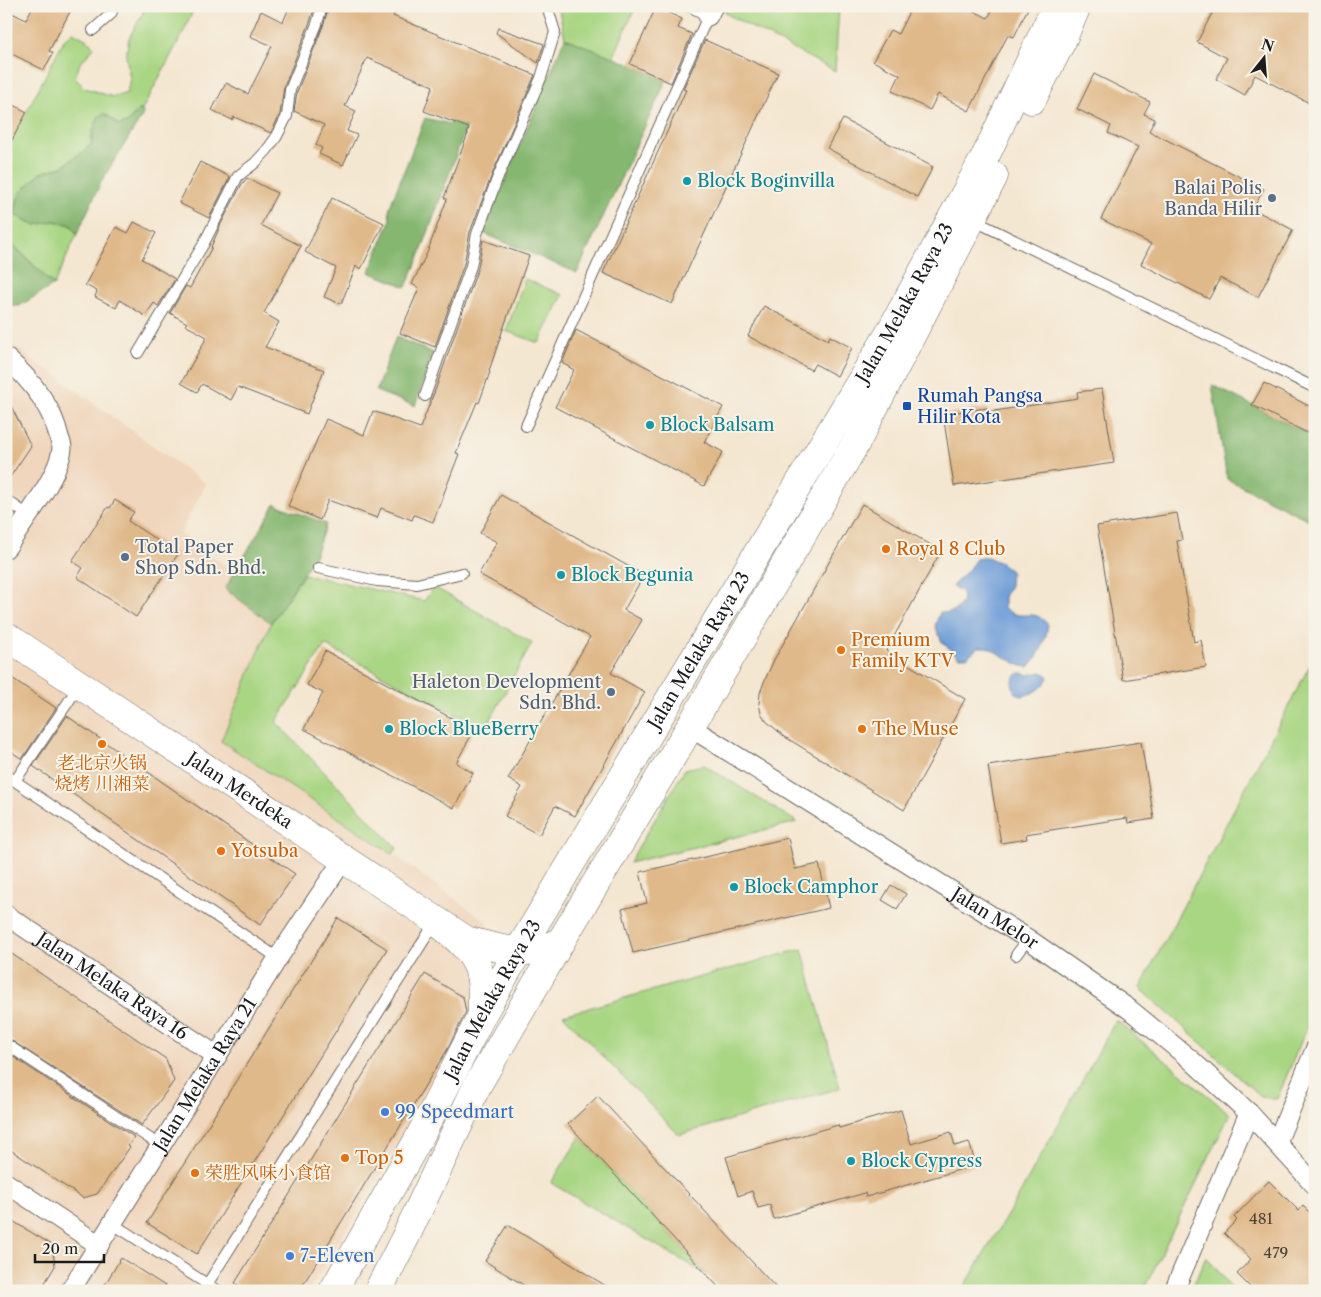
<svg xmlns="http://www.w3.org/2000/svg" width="1321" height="1297" font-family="'Libre Caslon Text','Noto Serif SC',serif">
  <rect width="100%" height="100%" fill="#f7f3e8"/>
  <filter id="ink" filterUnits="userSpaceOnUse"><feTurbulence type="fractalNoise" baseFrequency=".02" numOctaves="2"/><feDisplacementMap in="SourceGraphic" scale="10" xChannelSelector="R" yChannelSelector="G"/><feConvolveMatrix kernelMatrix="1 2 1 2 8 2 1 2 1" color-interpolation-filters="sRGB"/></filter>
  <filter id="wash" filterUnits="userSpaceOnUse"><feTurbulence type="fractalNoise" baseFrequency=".0096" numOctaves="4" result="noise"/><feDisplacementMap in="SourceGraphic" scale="20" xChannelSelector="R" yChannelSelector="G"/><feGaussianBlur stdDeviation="1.12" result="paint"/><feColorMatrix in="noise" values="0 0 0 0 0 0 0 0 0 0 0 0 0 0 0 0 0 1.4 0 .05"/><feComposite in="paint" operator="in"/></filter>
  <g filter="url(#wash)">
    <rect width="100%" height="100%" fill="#f4e7d2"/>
    <path fill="#f0d6bc" d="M6,340l200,144 -26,50 54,38 -8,17 45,34 -49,118 171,113 94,68 8,45 -34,73 -152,251h-303z"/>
    <path fill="#a9d683" stroke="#627950" d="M144,6h51l-11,25 -42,79h-3l-12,13 -8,2 -13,-11 -13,16 -2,15 -29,22 -22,6 -21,21 -5,21 22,10 18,-4 17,4 6,9 -23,51 -48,-47v-87l58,-111 9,-8 16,9 5,7 -14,15 -5,15 10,10 28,9 14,-4 3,-15 -4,-22 3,-18 14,-25z
      M558,6h78l-23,52 -48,-20z
      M723,6h116l-4,65 -105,-55 -6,-5z
      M525,279l38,16 -24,48 -33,-12z
      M304,574l120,27 10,-14 98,56 -47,87 -160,-85 -49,77 121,126 -4,6 -172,-113 50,-118z
      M1310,665l5,2v341l-38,91 -16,-2 -121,-109z
      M704,765l93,57 -168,41 56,-94z
      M802,949l38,139 -161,47 -116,-120z
      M1116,1020l114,94 -87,177h-181l56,-94z
      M580,1137l127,138 -156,-92z
      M1206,1256l28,35h-43z"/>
    <path fill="#86b771" stroke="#516a46" d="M565,38l65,26 36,17 -89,192 -94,-40z
      M461,92l15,8 -55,152 -15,35 -37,-15 21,-51 -1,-12 36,-91 25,6z
      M139,110h3l1,3 -2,5 -39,62 -25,54 -6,-9 -17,-4 -18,4 -22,-10 5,-21 21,-21 22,-6 29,-22 2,-15 6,-14 6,-2 14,11 8,-2z
      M6,238l48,47 -35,21 -13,-1z
      M396,337l37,16 -18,53 -39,-15z
      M1212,385l103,52v86l-88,-44z
      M275,504l51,20 -12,33 -43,66 -46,-34z"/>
    <path fill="#6f9ed8" stroke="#465d7a" d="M987,557l14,6 10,8 -1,14 -6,12v11c19,16 29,-3 44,17 -3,18 -7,28 -19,42l-8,-1 -34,-19h-8l-12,10h-8l-17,-15 -7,-16 5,-14c12,2 16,-1 23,-11l-1,-9 -10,-6 16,-16 8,-11z
      M1041,672l5,2 2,3c-4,12 -15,17 -27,19l-6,-4 -3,-8c2,-8 7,-15 16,-9z"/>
    <g id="blocks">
      <path fill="#e0b98a" d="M33,6h40l-24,45 4,2 -9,17 -38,-19v-41l20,10z
        M290,6h25l-5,16 -26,65 -4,27 -9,19 -37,-16 -2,3 -20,-10 14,-27 22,11 24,-48 -22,-10 11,-25 22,11z
        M329,6h69l-5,10 142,59 -44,102 -21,55 -6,32 -29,83 -35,-14 19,-45 -7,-4 15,-31 20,-54 -3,-1 24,-65 -1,-1 2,-4 -45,-17 9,-25 -66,-28 -22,48 11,5 -9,20 10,4 -14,30 -24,-11 3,-6 -6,-3 8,-20 -30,-14 3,-19 26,-66z
        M912,6h52l24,12 6,-12h35l-15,31 -6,-2 -39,76 -31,-17 -8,16 -38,-19 8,-16 -27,-14 17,-31 8,4z
        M1216,6h99v100l-60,-31 -10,20 -29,-16 11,-21 -30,-16z
        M656,7l26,12 -4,9 14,6 -21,49 -41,-19z
        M498,28l46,16 -6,19 -42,-30z
        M705,40l73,33 -106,231 -69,-31 83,-183 -3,-1z
        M1094,74l56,28 -6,12 11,5 -6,12 115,58 -11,20 40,21 -35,67 -38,-19 -11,21 -68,-35 10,-20 -50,-25 37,-72 -30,-14 3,-7 -34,-17z
        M6,101l21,11 -21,39z
        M843,119l90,48 -16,30 -90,-49z
        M200,162l30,15 -21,41 -30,-15z
        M247,178l30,15 -16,32 40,21 -37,67 15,9 -14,25 59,23 -17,44 -69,-27 -7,13 -29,-16 -5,8 -16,-9 26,-46 -22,-12 2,-2 -17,-10 16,-27 4,2 22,-41h-1l10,-23 21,-40z
        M332,198l52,25 -23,46 -5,-3 -15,38 -17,-7 12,-29 -31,-16z
        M134,222l22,11 -14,26 33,20 -17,27 -4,-3 -9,13 -25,-16 -4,8 -21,-11 2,-6 -12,-6 31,-58 12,6z
        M483,240l46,16 -28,79 -12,36 1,1 -11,31 -2,-1 -21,51 3,1 -26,68 -19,-7 -2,5 -31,-12 -4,10 -49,-18 -8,20 -32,-14 38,-87 38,16 9,-24 47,17 16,-40 42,-120z
        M764,306l64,34 2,-4 22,12 -15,28 -22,-12 -4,6 -63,-34z
        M576,330l147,77 -19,35 19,10 -19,34 -149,-79 19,-37 -12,-7z
        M1264,383l51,26v28l-63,-32z
        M1102,389l12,74 -160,23 -11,-72 44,-6 1,4 90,-14 -1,-6z
        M6,396l25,50 -25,37z
        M501,495l143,80 -20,35 18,10 -31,53 34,19 -70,124 -20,-10 -16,29 -34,-19 17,-29 -14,-8 82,-142 -111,-63 18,-32 -17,-9z
        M115,500l19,12 -6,9 50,33 -42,63 -59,-40 6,-9 -11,-7 36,-54 2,1z
        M862,504l79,47 -55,100 79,48 -61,111 -119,-73 -19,-16 -5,-8 -2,-9 1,-11 4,-11 10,-22z
        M1177,513l5,27 -5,1 17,101 7,-2 5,27 -83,13 -26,-154z
        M325,651l149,79 -18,33 17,10 -19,35 -150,-79 19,-36 -16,-8z
        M6,674l50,34 -34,51 -16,-11z
        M67,716l228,158 -35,51 -227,-159z
        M1141,742l13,77 -26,4 -1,-5 -101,16 1,5 -26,4 -13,-77z
        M788,838l7,31 24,-5 10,44 -196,45 -11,-44 25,-6 -7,-31z
        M891,885l15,9 -9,15 -15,-9z
        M338,918l49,31 -190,305 -50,-31z
        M6,950l160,109 8,22 -32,44 -136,-88z
        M425,974l38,23 3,15 -19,38 -148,241h-52l-12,-8z
        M6,1052l128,85 -6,9 2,1 -33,47 -14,4 -77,-51z
        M598,1096l181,195h-57l-154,-167z
        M901,1110l10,34 40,-12 4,14 14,-4 7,23 -110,32 -1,-4 -91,26 -4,-14 -12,3 -6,-17 -14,5 -12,-39 112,-32 1,3z
        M1269,1181l30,30 4,-5 12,12v73h-61l-17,-17 14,-15 -27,-26 13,-13 -3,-3z
        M6,1217l46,28 3,21 -15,25h-34z
        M508,1225l106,66h-81l-48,-30z
        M121,1258l52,33h-72z"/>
    </g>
  </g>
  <g filter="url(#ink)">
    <use href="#blocks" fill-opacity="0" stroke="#68635c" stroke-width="1"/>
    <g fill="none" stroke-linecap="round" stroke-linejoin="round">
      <defs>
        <path id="service" d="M93,30l18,-16 3,-8
          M973,220l342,168
          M138,353l65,-108 35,-69 17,-13 12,-13 10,-14 10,-20 3,-26 27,-66 5,-18
          M425,396l46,-130 6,-32 20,-55 44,-101 14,-46 -8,-26
          M526,426l182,-410 -19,-10
          M6,500l22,15
          M318,568l59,13 40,3 45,-11
          M6,775l272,183
          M15,781l64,-95
          M1016,955l12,-16
          M6,1044l155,102
          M113,1224l105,67
          M203,1291l233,-370"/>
        <g id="minor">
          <path d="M708,16l5,-10"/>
          <path d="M6,358c24,21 46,48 53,79 1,3 3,8 3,11 -2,27 -40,76 -56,100"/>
          <path id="s1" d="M690,727l338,212 101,70 62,51 58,53 66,72"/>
          <path id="s2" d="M6,915l211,141"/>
          <path d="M1277,1142l38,-92"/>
          <path d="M6,1183l93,62"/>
          <path id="s3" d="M70,1291l208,-333 65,-98"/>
          <path d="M1174,1291l75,-178"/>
        </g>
        <g id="secondary">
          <path id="s4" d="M6,636l460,304c23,6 49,14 73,10 7,-1 15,-6 22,-9"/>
        </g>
        <g id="primary">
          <path d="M1032,100l30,-59 15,-35"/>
          <path d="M436,921c18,15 39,30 44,54 3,13 1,27 2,40"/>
          <path id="s5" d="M333,1291l86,-153 63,-123 37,-65 370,-616 97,-179 70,-149"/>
          <path d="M378,1291l28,-55 72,-152 83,-143 129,-214 167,-286 137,-265"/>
        </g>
      </defs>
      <use href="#service" stroke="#68635c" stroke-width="12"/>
      <use href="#minor" stroke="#68635c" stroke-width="21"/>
      <use href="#secondary" stroke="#68635c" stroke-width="29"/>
      <use href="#primary" stroke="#68635c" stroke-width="29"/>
      <use href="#service" stroke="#fff" stroke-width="10"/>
      <use href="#minor" stroke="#fff" stroke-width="19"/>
      <use href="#secondary" stroke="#fff" stroke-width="28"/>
      <use href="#primary" stroke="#fff" stroke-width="28"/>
    </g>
  </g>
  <g fill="#0f9aa8" stroke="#f7f3e8" stroke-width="2">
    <circle cx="687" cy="181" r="5"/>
    <circle cx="650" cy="425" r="5"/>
    <circle cx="561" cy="575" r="5"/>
    <circle cx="389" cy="729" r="5"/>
    <circle cx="734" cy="887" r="5"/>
    <circle cx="851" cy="1161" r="5"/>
  </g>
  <g fill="#5c6f8a" stroke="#f7f3e8" stroke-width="2">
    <circle cx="1272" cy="198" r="5"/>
    <circle cx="125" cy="557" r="5"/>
    <circle cx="611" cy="692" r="5"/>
  </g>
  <rect fill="#1a4fb4" stroke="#f7f3e8" stroke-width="2" x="902" y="401" width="10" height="10" rx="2.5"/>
  <g fill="#e8710a" stroke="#f7f3e8" stroke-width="2">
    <circle cx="886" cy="549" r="5"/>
    <circle cx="841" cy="650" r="5"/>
    <circle cx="862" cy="729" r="5"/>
    <circle cx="102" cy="744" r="5"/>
    <circle cx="221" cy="851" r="5"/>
    <circle cx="345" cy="1158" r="5"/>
    <circle cx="195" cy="1173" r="5"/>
  </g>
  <g fill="#3f7fe0" stroke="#f7f3e8" stroke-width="2">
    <circle cx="385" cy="1112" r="5"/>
    <circle cx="290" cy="1256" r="5"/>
  </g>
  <g text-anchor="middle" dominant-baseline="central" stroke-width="4" stroke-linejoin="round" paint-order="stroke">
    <g font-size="15" fill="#4d4338">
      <text x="1261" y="1218">481</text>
      <text x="1276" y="1252">479</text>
    </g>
    <g font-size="18" fill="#0d838f" stroke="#f7f3e8" text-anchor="start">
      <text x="697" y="181">Block Boginvilla</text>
      <text x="660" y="425">Block Balsam</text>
      <text x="571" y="575">Block Begunia</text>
      <text x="399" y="729">Block BlueBerry</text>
      <text x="744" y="887">Block Camphor</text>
      <text x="861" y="1161">Block Cypress</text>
    </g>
    <g font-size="18" fill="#4e5e75" stroke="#f7f3e8" text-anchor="end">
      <text x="1262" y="188">Balai Polis<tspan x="1262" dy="21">Banda Hilir</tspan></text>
      <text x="135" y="547" text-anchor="start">Total Paper<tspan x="135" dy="21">Shop Sdn. Bhd.</tspan></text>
      <text x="601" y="682">Haleton Development<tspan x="601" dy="21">Sdn. Bhd.</tspan></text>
    </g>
    <g font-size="18" fill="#1c1c1c" stroke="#f7f3e8">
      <text stroke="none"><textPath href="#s5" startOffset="1142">Jalan Melaka Raya 23</textPath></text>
      <text stroke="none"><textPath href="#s5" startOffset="738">Jalan Melaka Raya 23</textPath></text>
      <text stroke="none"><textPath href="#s4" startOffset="280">Jalan Merdeka</textPath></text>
      <text stroke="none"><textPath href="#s1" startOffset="360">Jalan Melor</textPath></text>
      <text stroke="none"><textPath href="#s2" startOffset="128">Jalan Melaka Raya 16</textPath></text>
      <text stroke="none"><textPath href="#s5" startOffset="332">Jalan Melaka Raya 23</textPath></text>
      <text stroke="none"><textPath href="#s3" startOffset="255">Jalan Melaka Raya 21</textPath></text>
    </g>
    <g font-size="18" fill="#164399" stroke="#f7f3e8" text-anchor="start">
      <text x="917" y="396">Rumah Pangsa<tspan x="917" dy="21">Hilir Kota</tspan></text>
    </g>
    <g font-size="18" fill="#c56008" stroke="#f7f3e8" text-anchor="start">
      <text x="896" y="549">Royal 8 Club</text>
      <text x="851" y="640">Premium<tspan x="851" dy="21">Family KTV</tspan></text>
      <text x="872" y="729">The Muse</text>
      <text x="102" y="763" text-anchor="middle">老北京火锅<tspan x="102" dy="21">烧烤 川湘菜</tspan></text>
      <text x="231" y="851">Yotsuba</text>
      <text x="355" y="1158">Top 5</text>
      <text x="205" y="1173">荣胜风味小食馆</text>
    </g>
    <g font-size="18" fill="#366cbe" stroke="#f7f3e8" text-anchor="start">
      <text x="395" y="1112">99 Speedmart</text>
      <text x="300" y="1256">7-Eleven</text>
    </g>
  </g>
  <rect width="1321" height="1297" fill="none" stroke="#f7f3e8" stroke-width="25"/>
  <g transform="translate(1264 58) rotate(17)" stroke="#f7f3e8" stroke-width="4" paint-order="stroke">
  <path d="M0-4L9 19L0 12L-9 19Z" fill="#1c1c1c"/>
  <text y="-8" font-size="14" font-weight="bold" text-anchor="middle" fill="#1c1c1c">N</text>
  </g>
  <path d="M35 1254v8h69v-8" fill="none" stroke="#1c1c1c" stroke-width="2.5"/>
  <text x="42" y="1254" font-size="15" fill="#1c1c1c" stroke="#f7f3e8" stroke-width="4" paint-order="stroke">20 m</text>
</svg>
